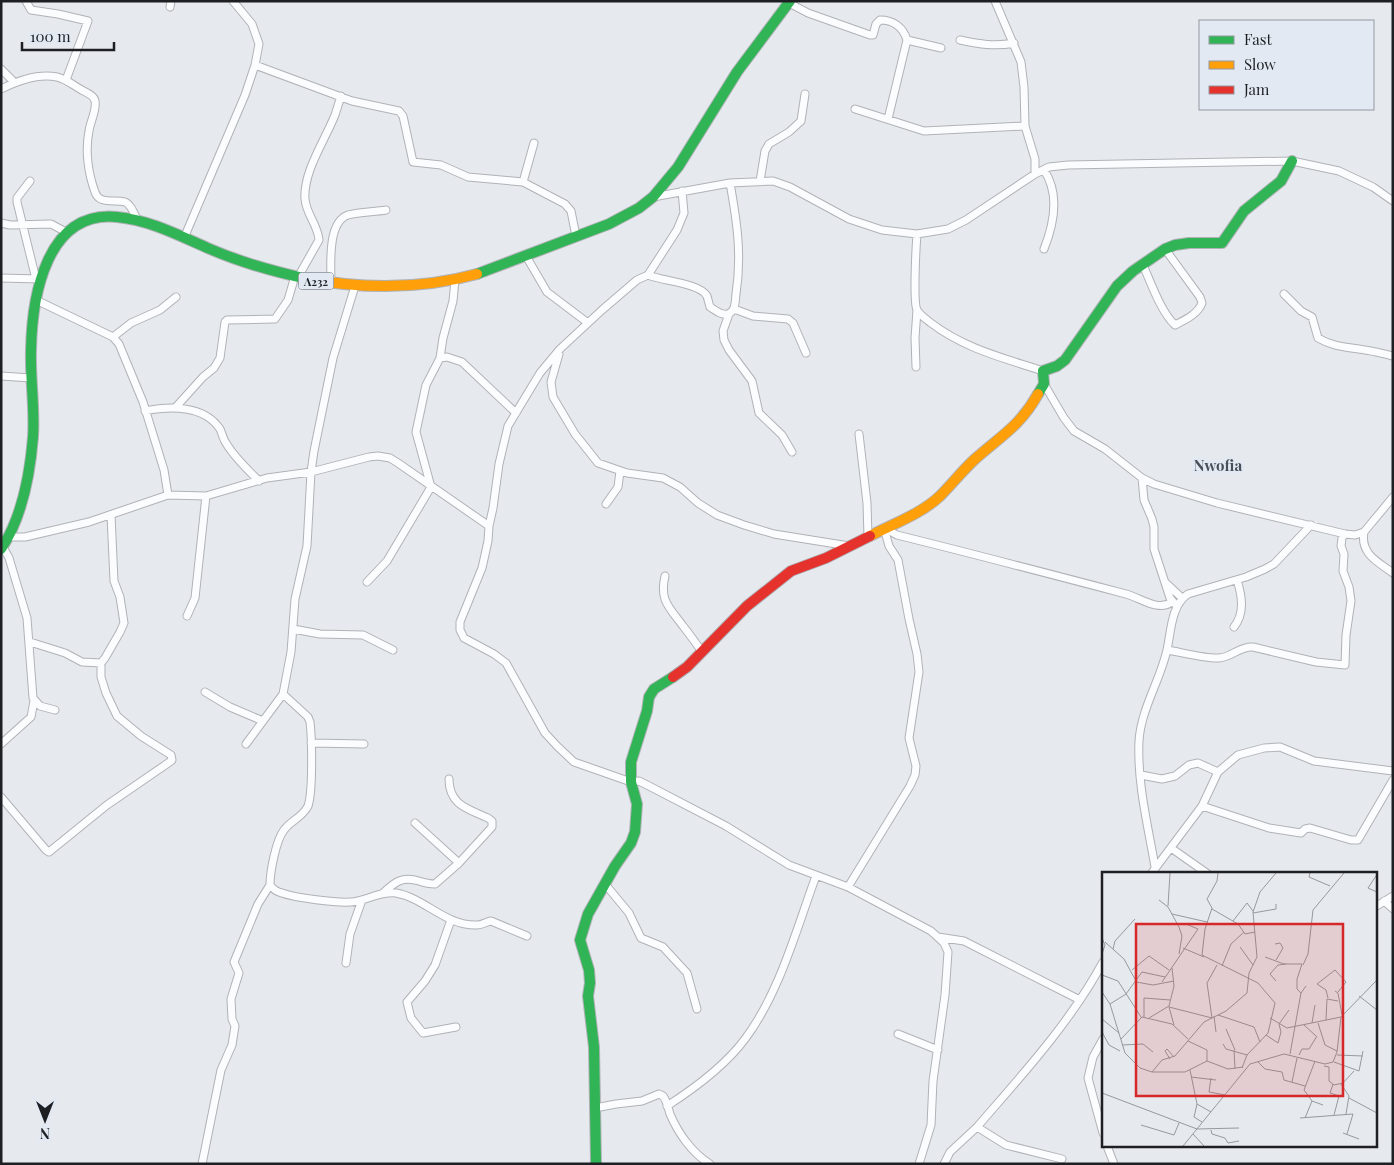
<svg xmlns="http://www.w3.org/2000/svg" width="1394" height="1165" font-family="'Playfair Display',serif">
  <rect width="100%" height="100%" fill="#e6eaef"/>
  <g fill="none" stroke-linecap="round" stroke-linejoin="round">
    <defs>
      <path id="street" d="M26,1l5,9 27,4 30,7 -22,59
        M995,1l26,61 3,25 1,39 10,33v15
        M789,3l19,10 62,22h3l3,-11 4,-4c13,0 23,7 27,20l-19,79
        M170,7l1,-6
        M907,40l34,8
        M960,40c19,4 35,7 54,3
        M255,65l97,36 47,10 4,5 10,46 28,3 27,12 55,5 42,22 6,7 5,25
        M1,69l13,13
        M1,89c16,-8 38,-16 56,-12 9,2 16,8 23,12 5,3 14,6 15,12 2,9 -5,21 -6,30 -4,19 -1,42 6,61 4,13 20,7 30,10 6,2 10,14 13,19
        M855,109l69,22 101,-5
        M1044,170c16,24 10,54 0,79
        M30,181l-13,17v4l19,77
        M760,181l5,-30 4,-7 20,-12 12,-11 4,-27
        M523,182l11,-39
        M682,191l2,22 -7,17 -29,45 -11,5 -35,30 -42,39 -20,24 -32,53 -9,38 -6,44 -4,18 -1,15 -6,27 -22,54v8l4,8 30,16 12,9 39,70 12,13 17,16 57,20 8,-1 12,6 75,39 63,39 59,22 83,44 13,12 4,9 -3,43 -12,86 -2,44 -12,39
        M653,197l77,-14 43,-2 17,6 59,32 33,11 35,4 31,-5 18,-9 69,-46 14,-7 19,-2 224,-4 47,10 34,16 20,14
        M1,223l9,2 41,-1 15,8
        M917,234c-1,13 -4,68 0,76 3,5 10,10 14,13 34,26 73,35 112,48
        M184,238l61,-143 10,-30 4,-21 -7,-20 -19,-23
        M526,256l21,36 41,31
        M1143,265c8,18 18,47 32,60 10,-5 23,-11 27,-22l-2,-6 -35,-48
        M648,275c13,6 52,8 59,21 1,3 2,8 3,11 5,3 12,9 18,7 8,-3 7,-13 8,-20 6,-39 1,-72 -6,-111
        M298,277l21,-37c-1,-15 -13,-26 -14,-41 -2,-27 20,-59 30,-84 2,-6 4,-13 6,-19
        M1,278l38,1
        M331,283c0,-17 -4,-61 17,-68 12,-3 26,-3 38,-5
        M1284,294l17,17 11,6 6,21c15,9 30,9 47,12 9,1 18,4 28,6
        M36,300l77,37 6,7 24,58 21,68 4,25
        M734,309l19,7 35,3 5,4 13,30
        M729,314l-6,17 1,9 5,10 23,31 7,32 23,22 10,17
        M113,337l18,-14 29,-13 16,-13
        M559,354l-8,28 2,15 22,37 23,29 29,10 36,5 17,9 18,16 19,12 27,10 30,9 75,12
        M440,358l3,-20 10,-37 2,-21
        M916,367l-1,-29 2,-28
        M1,376l30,2
        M1044,384l20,34 10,13 31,18 37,29 12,6 63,19 128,31 10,1 9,-3 29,-35
        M175,408l28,-31 11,-9 6,-10 5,-36 2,-2 48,-1 13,-19 7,-24
        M145,411c25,-5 59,-6 75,18 2,4 3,10 6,14 8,14 21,26 33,38
        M859,434l8,69 1,34
        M1142,478l2,22 8,19 2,8v22l16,49 5,6
        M606,504l12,-17 2,-16
        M884,528l13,7c77,19 153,39 229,59 15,4 32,18 46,8
        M1364,532c-4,22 14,30 29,41
        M9,537h16l64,-15 79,-27 38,1 61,-18 44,-6 58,-15 9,-1 12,2 8,5 91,63
        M3,547l6,11 18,60 6,80 7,8 15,4
        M665,576c-6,25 5,32 18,50 7,9 13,17 19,26
        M367,582l20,-21 44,-74 -15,-55 10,-47 14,-27 7,-1 15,5 54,51
        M1167,584l15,14
        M187,616l8,-18 11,-102
        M1234,627c11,-14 8,-31 3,-47
        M293,629l27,5 43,1 30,15
        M30,642l35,11 17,9 19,1 4,-5 15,-26 4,-9 -4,-26 -6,-16 -3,-66
        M1167,650c13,2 40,9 52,8 13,-1 21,-12 34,-11l63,15 29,3 1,-30 5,-34 -2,-14 -6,-16 1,-17 -3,-8 1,-8 3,-4
        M205,692l25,15 33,14
        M283,694l25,23 2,5c2,16 3,70 -2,84 -6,12 -17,14 -24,24 -8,10 -14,42 -14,55 3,4 7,7 12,8 14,5 54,10 69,9 15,-1 29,-11 45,-9 29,5 49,33 81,32 5,0 9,-3 14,-4l36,15
        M311,743l53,1
        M1,744l30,-27 3,-16
        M246,744l37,-50 8,-42 4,-53 12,-53 4,-74 3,-21 19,-93 22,-72
        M1141,775l21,4 13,-3 14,-11 9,-2 20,9
        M1,797l45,53 3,2 58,-47 64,-44 1,-1 -1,-5 -30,-19 -24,-20 -11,-23 -5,-16v-14
        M1202,806l67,22 32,5 4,-4 5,-1 41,12h7l35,-60
        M415,823l44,40
        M1171,848l37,26
        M1155,867c-7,-41 -18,-84 -16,-126 2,-32 21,-60 28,-91 4,-18 4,-45 21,-56l58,-17 19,-8 9,-5 37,-39
        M1151,874l51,-68 16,-34 20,-17 26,-7 16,-1 34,14 79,10
        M605,884l24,29 12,25 22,9 24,26 10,36
        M848,887l62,-101 5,-11 1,-9 -7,-28 10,-66 -2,-18 -8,-35 -11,-59 -9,-14 -5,-18
        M383,893c12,-11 19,-17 36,-12 6,2 11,3 16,3l24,-21 33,-36v-6l-4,-3c-20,-9 -39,-13 -39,-39
        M1384,901l9,8
        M1375,907l18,-11
        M451,920l-16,45 -10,16 -18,21 4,16 12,15 33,-6
        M938,937l26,4 116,59
        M346,963l4,-29 12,-34
        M898,1034l40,16
        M1103,1039l-10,18 -5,21 15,55
        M667,1106c28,-18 58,-40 78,-67 35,-47 51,-109 71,-163
        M595,1108l21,-4 26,-3 17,-7 4,2c4,5 5,12 7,18 8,19 22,39 40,50
        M1107,1146l7,18
        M1062,1159l-56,-14 -29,-18c45,-52 93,-104 126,-165
        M202,1164l19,-94 11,-25 3,-19 -3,-7 -1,-20 8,-26 -5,-11 24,-58 12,-19
        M944,1164l6,-12 27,-25"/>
      <path id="fast" d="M477,274l132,-50 30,-16 14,-11 25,-30 59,-95 53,-71
        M1038,394l6,-10 -1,-13 14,-5 8,-6 52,-74 16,-15 32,-22 10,-4 14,-2h33l22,-32 37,-30 11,-20
        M1,549c21,-31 29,-75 32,-112 2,-29 -3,-58 -2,-87 1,-53 15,-140 86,-133 33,3 63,19 93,32 30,13 62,22 93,29
        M596,1164l-2,-117 -6,-51 2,-13 -1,-13 -9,-30 8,-26 27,-48 16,-23 4,-11 2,-28 -6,-22v-20l16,-51 2,-14 5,-8 19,-12"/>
      <path id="slow" d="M303,278c58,11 116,12 174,-4
        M870,536c23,-12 51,-22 70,-40 12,-12 22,-25 35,-37 26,-23 45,-33 63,-65"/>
      <path id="jam" d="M673,677l14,-10 60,-61 44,-35 35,-13 44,-22"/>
    </defs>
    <use href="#street" stroke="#b0b2b6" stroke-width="9"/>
    <use href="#fast" stroke="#b0b2b6" stroke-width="12"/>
    <use href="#slow" stroke="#b0b2b6" stroke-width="12"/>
    <use href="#jam" stroke="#b0b2b6" stroke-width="12"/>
    <use href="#street" stroke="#fbfcfd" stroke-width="7"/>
    <use href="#fast" stroke="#30b455" stroke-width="10"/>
    <use href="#slow" stroke="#ff9f0a" stroke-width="10"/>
    <use href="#jam" stroke="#e5322d" stroke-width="10"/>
  </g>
  <g text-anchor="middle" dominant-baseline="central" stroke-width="5" stroke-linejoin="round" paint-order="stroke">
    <rect fill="#e2e9f3" stroke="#585c61" stroke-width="1" x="298.5" y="272.5" width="35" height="17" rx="4"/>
    <g font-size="11" font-weight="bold" fill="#1d1f23">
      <text x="316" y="281">A232</text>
    </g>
    <g font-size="15" font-weight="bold" fill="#4a4f57" stroke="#e2e9f3">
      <text x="1218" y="465">Nwofia</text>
    </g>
  </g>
  <g transform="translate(1102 872)">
    <rect width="275" height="275" fill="#e6eaef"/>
    <path fill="none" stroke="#96999d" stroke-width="1" d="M116,1l-1,8 -10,18 5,9 -7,21 -3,26 56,28 17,20 -7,30 -21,22 -5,13M208,1l-1,4 21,9M274,4l-8,12 9,4M57,28l9,7 11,20 3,9 -3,18M66,34l2,-33M110,37l26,15 7,10 10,-2M151,41l23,-4v-5M70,42l35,8M131,49l14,-18 6,8M0,66l3,7 -3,9M3,70l19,17 12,22M173,72l5,-1 3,5 -7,12M138,75l13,18M81,76l21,9M11,77l2,-8 20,-22M163,85l19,7h18l-5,15v10l4,4M201,93l5,-11 5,-44 31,-37M120,94l9,-22 13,-12M30,98l17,-14 20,14M0,103l16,6 23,36M174,109l-6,-7 8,-9 8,-1M34,110l17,3 21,-4M60,110l36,-53 -12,-5M233,119l3,2 4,22M0,120l8,12 15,49 15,15 12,4h33l22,-11 21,8 15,-2M257,124l18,14M226,126l-2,-8 -9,-6 18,-14 11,12 -8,10M8,132l16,-10 16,-22 23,5M67,135l43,11M67,135l5,18M116,143l36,12 6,15M112,144l2,16M42,145v-19l26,2M47,146l20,-12 5,-20 -2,-18M110,146l-5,-35 10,-18M168,146l17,10 54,-11M0,147l17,14M224,148l1,-21 11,2M210,151l3,-18M216,151l7,22 12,6M202,153l12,11M124,157l9,21M0,160l7,13 11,6M164,163l12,8 3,-11 -2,-8 10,-14M19,167l21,-22 30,7 16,15M86,169l19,9v11M121,172l3,5 21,6M20,173l21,-1 10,8M132,178l1,19M188,182l11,-61 5,-7M197,183l3,-6h7l8,-13M235,183l26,1M68,187l-5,-8 2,-2 7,8M213,189l-11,29 8,11 11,4M156,190l7,7 17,3 2,8 21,6M232,190l25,9 4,-20M222,194l5,1v14l5,4 9,-2 11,-12M88,198l7,34 14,8M50,200l10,-12 13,-4 29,-34 22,-11 21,-18 2,-20 8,-16 -4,-45 7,-20 16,-19M89,205l25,3M109,206l-2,14 16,3M190,210l5,-24M231,212l-3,9 9,3 -5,19M239,212l8,12 -3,18M0,221l95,36M247,226l28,15M95,232l-3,13 8,5M198,246l53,-4 -6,20M203,246l7,-17M39,253l33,10 5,-12M95,257l42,-1M109,258l1,4 13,4 3,5 11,-2M241,261l16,6M91,262l11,12M81,274l67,-82 34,-10 41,10 8,-2 4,-10 4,-35 36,-37"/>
    <path fill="#d62828" fill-opacity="0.15" stroke="#d62828" stroke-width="2.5" d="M34,52h207v172h-207z"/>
    <rect width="275" height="275" fill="none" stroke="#1d1f23" stroke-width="2.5"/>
  </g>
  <rect width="1394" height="1165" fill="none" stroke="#1d1f23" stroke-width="5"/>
  <rect x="1199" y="20" width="175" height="90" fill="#e2e9f3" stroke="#9398a0"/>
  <rect x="1209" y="36" width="25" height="8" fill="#30b455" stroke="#9398a0"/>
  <text x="1244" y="45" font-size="15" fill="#1d1f23">Fast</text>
  <rect x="1209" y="61" width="25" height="8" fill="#ff9f0a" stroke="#9398a0"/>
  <text x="1244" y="70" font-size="15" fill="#1d1f23">Slow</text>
  <rect x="1209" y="86" width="25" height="8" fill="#e5322d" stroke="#9398a0"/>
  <text x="1244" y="95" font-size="15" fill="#1d1f23">Jam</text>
  <g transform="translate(45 1120) rotate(180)" stroke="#e2e9f3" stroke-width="4" paint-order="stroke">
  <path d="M0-4L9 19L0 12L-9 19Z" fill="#1d1f23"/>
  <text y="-8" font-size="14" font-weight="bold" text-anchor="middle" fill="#1d1f23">N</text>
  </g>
  <path d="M22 42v8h92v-8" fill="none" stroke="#1d1f23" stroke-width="2.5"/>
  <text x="30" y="42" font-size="15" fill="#1d1f23" stroke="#e2e9f3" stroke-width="4" paint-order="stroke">100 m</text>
</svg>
